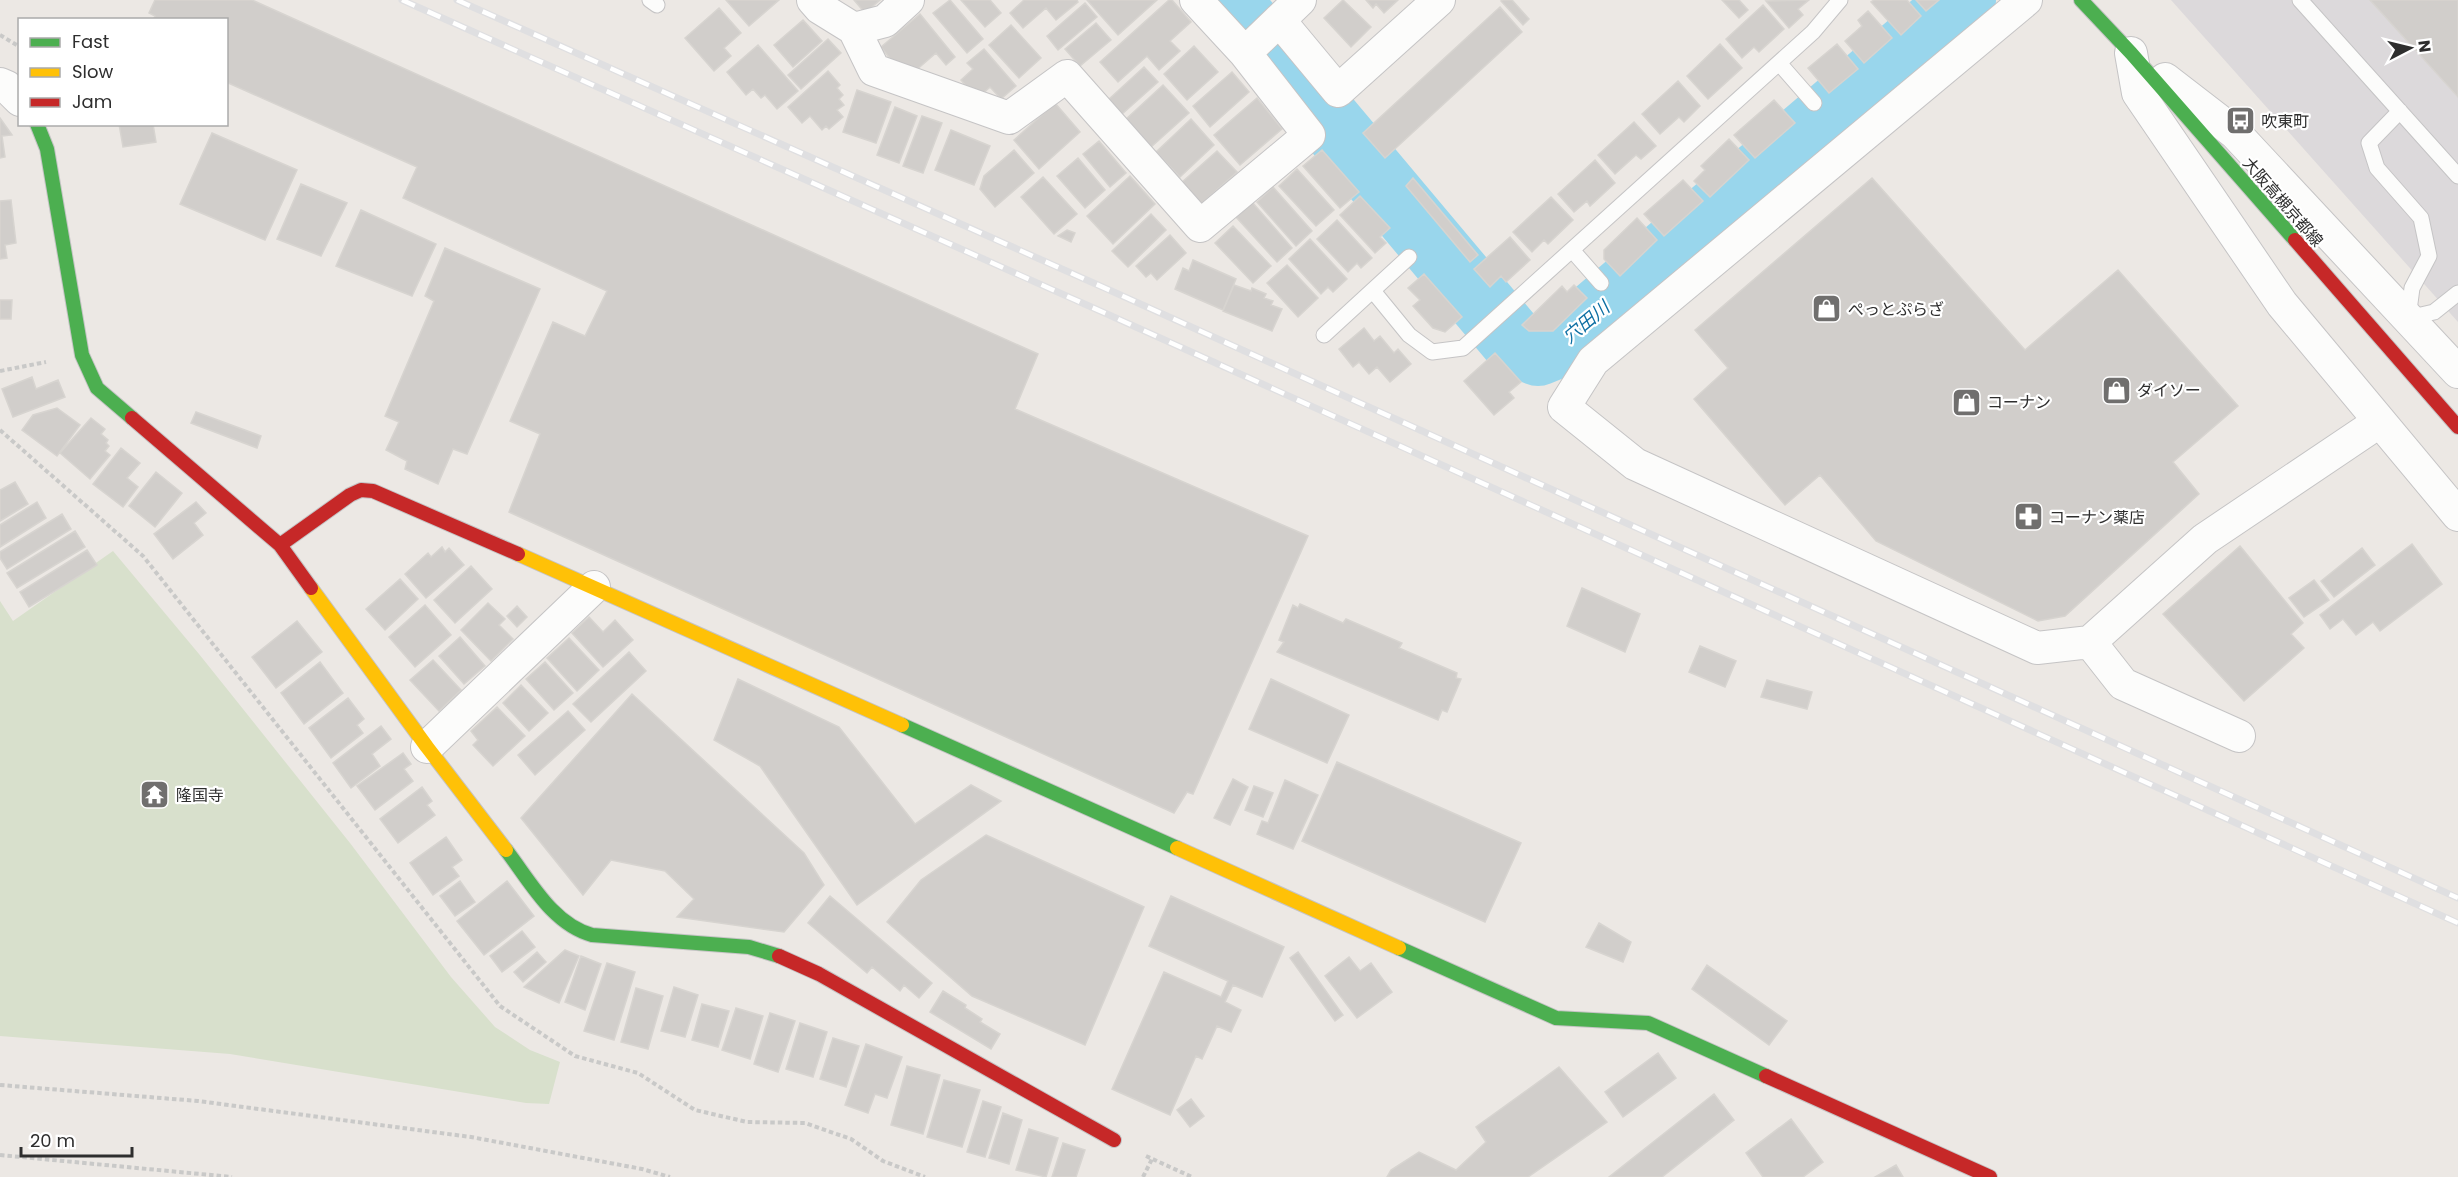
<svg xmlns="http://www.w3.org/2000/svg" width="2458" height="1177" font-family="Poppins,'Noto Sans JP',sans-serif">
  <rect width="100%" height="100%" fill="#ece8e4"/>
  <path fill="#dcd9db" d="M2171,0h287v322z"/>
  <path fill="#d8e0cc" d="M113,551l86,103 151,189 101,134 44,50 35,23 30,12 -11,42 -23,-1 -296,-49 -230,-18v-435l13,20z"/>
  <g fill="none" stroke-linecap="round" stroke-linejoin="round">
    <path stroke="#99d6ec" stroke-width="66" d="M1227,0l289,344 22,9 22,-9 403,-344"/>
  </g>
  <path fill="#d1cecb" stroke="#d7d4d0" stroke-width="1.5" d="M155,0h97l786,354 -23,55 293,127 -115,258 -6,-2 -13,21 -665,-301 31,-78 -30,-13 43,-99 32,14 22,-45 -204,-93 14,-31 -191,-85v-62h-73l2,-4 -6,-3z
    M726,0h53l-30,26z
    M854,0h26l-15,13z
    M950,0l33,39 -16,14 -34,-40z
    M961,0h29l11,13 -16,14z
    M1024,0h53l1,2 -22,18 -10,-12 -23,20 -13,-15z
    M1087,0h70l-39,35z
    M1169,0h3l19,22 -21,19 10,10 -21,19 -12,-14 -29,26 -18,-20z
    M1343,0l28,27 -20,20 -27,-29z
    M1366,0h32l-14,13 -8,-9 -3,4z
    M1503,0h9l17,19 -6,6 -22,-24z
    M1722,0h17l9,10 -9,8z
    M1809,0l-11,9 5,6 -14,13 -23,-27z
    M1874,0h33l14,16 -20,19 -30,-33z
    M1916,0h23l-13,11z
    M2370,0h88v97z
    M1085,3l12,14 -39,33 -11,-14z
    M1763,5l21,24 -25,23 -5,-5 -12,11 -16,-19z
    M1500,7l22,25 -137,126 -22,-25z
    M719,8l22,25 -17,15 7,8 -17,15 -29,-33z
    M1868,11l24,27 -28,25 -19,-22 17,-15 -4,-6z
    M920,14l35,43 -9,8 -10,-12 -22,19 -19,-7 -14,-18z
    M803,20l19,21 -29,26 -19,-22z
    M1096,23l15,17 -31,26 -15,-17z
    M1011,25l30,33 -22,20 -30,-33z
    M828,39l13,14 -40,36 -13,-14z
    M1720,44l22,24 -34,31 -21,-23z
    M1837,44l21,25 -29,24 -21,-25z
    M758,45l40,46 -21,18 -12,-14 -4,3 -8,-9 -7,6 -19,-23z
    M1194,46l24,26 -31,28 -23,-26z
    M984,49l32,37 -15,13 -11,-12 -13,12 -16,-19 12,-11 -6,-6z
    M1144,67l14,15 -37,33 -13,-15z
    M828,71l12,14 -3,3 6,7 -4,4 5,6 -7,5 6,7 -14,12 -3,-3 -4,4 -12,-14 -8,7 -14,-16z
    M1232,72l17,20 -39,35 -17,-21z
    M1678,81l22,25 -16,16 -5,-5 -19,17 -18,-20z
    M1163,85l26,28 -39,35 -25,-28z
    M857,90l34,12 -15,41 -33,-11z
    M1257,98l25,31 -42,36 -26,-30z
    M1774,100l21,23 -40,35 -21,-23z
    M1055,103l25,29 -41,37 -25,-29z
    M895,107l22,9 -18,47 -22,-8z
    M922,116l20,7 -19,50 -20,-7z
    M0,118l12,17 -10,1 3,21 -5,1z
    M1191,119l23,26 -34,32 -24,-25z
    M1634,122l22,24 -15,13 -5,-4 -21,19 -17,-19z
    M119,124h34l3,18 -33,5z
    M951,130l39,16 -16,39 -39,-15z
    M212,133l85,37 -32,70 -85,-36z
    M1729,139l20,21 -39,37 -16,-16 11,-11 -4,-4z
    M1099,141l27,32 -16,14 -27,-33z
    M1014,150l20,23 -39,34 -15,-18 4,-13z
    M1322,150l37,42 -19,16 -37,-42z
    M1217,151l20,21 -37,33 -19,-22z
    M1078,158l27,32 -20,18 -28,-32z
    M1595,160l20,23 -25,23 -3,-5 -13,11 -16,-18z
    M1297,169l37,41 -18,16 -37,-40z
    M1130,176l25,28 -42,40 -26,-28z
    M1043,177l34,37 -23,20 -33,-37z
    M1413,178l65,77 -8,7 -64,-76z
    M1872,178l153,172 93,-80 120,136 -65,56 26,32 -134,122 -27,5 -162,-80 -56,-66 -35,30 -91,-106 34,-31 -33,-38z
    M1683,180l20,21 -39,35 -20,-22z
    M301,184l46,19 -26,53 -44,-17z
    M1273,187l39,44 -16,15 -39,-44z
    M1360,196l30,32 -10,9 6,6 -11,10 -35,-38z
    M1551,197l22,23 -25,24 -4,-4 -12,12 -19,-20z
    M11,200l5,43 -11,2 2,13 -7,1v-58z
    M1252,202l40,46 -15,14 -41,-45z
    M361,210l75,34 -24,52 -76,-30z
    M1151,214l15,16 -38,37 -16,-16z
    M1637,218l20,22 -37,36 -16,-17v-9z
    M1337,220l35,38 -11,10 -4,-5 -9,9 -31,-33z
    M1233,226l38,40 -18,17 -38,-40z
    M1067,230l8,3 -4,9 -13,-6z
    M1170,235l16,18 -29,27 -6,-7 -5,4 -10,-11z
    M1510,237l20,23 -24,22 -5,-6 -11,11 -16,-18z
    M1310,239l37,40 -14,13 -5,-5 -7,7 -32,-35z
    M445,248l95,41 -73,165 -14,-5 -15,35 -33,-15 2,-8 -21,-11 13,-28 -14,-6 49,-115 -9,-5z
    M1193,260l43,19 -13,31 -48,-21 8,-21 6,3z
    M1287,265l31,33 -20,19 -31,-34z
    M1424,274l38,43 -17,15 -12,-4 -20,-22 7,-6 -12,-12z
    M1234,285l17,6 1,-3 14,6 -2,4 9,3 -2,4 11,4 -10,22 -49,-20z
    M1574,285l13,13 -34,33h-24l-7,-6 40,-39 5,6z
    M0,300h12l-1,19h-11z
    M1364,328l10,13 6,-5 14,17 4,-4 13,15 -21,18 -13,-15 -8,7 -10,-12 -6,5 -14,-18z
    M1495,353l26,29 -12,10 5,6 -20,17 -30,-34z
    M32,377l4,12 22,-9 7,17 -52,20 -11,-28z
    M57,408l23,17 -23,31 -35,-26 11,-15z
    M196,412l65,24 -4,12 -66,-25z
    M91,418l14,11 -4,5 7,6 -2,3 3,3 -4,5 5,4 -20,24 -30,-26z
    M121,448l19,15 -13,15 11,9 -15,20 -30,-23z
    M156,472l26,21 -27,34 -26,-21z
    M15,482l13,22 -28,17v-31z
    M37,502l9,16 -46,29v-22z
    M196,502l10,11 -12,10 9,12 -30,24 -19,-25z
    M62,514l9,15 -64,40 -7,-11v-6z
    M75,531l10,16 -68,41 -10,-15z
    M2412,544l30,40 -62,47 -7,-9 -17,13 -13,-16 -13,10 -10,-14z
    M2240,546l63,77 -12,11 13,14 -60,53 -81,-87z
    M442,547l3,5 4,-4 15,17 -38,33 -21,-24 23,-21 3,4z
    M2362,548l13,17 -41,32 -13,-16z
    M87,550l10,15 -68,42 -9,-15z
    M471,566l21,23 -37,34 -21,-23z
    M400,579l18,20 -33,31 -19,-21z
    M2314,580l15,20 -25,17 -15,-19z
    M1582,588l58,26 -15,38 -58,-26z
    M488,603l17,16 -6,6 14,14 -22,22 -30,-31z
    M1300,604l43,19 3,-4 56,24 -3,5 58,25 -1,5 5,1 -14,33 -5,-2 -4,10 -161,-68 7,-10 -5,-2 14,-35 5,3z
    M425,605l26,30 -36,32 -26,-30z
    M517,606l10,11 -10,10 -10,-11z
    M589,617l14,15 12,-12 18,20 -30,27 -31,-34z
    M297,621l25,31 -46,36 -24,-31z
    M460,637l25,29 -21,18 -25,-28z
    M569,638l30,32 -22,21 -30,-33z
    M1700,646l36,15 -11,26 -36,-15z
    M629,652l17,19 -55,51 -18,-18z
    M433,660l28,30 -22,21 -29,-31z
    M320,662l23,31 -39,31 -23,-31z
    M545,662l28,31 -19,17 -28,-31z
    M738,679l101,48 76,97 56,-39 30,16 -144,104 -97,-139 -46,-26z
    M1271,679l78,36 -22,48 -78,-34z
    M1767,680l45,12 -5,17 -46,-12z
    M521,685l27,28 -19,18 -26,-28z
    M632,694l172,159 20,32 -40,47 -107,-15 17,-18 -29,-28 -54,-11 -28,35 -62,-77z
    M348,698l16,21 -7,6 6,8 -32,25 -22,-30z
    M497,707l28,29 -32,30 -20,-21 5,-5 -7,-9z
    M568,711l17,19 -50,45 -17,-20z
    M381,726l10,13 -19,15 8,12 -29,22 -18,-25z
    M403,753l8,11 -7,5 9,12 -38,29 -18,-24z
    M1337,762l184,81 -36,79 -183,-81z
    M1233,779l15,8 -18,38 -16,-7z
    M1285,780l33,15 -25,54 -36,-15 5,-13 6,2z
    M1254,786l19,7 -10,24 -18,-7z
    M422,787l10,14 -5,4 8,10 -37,28 -18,-24z
    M986,835l158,72 -59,138 -113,-49 -85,-74 34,-42z
    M446,837l16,23 -10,7 7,9 -26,19 -23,-32z
    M460,881l15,21 -20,14 -15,-20z
    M507,881l27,35 -50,39 -27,-34z
    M830,896l102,87 -13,15 -15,-13 -4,6 -28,-24 -5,6 -59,-50z
    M1171,896l113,51 -22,50 -29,-12 -8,17 16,8 -10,22 -14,-6 -15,33 -6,-3 -26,59 -58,-26 52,-117 57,25 7,-16 -79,-35z
    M1599,923l32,19 -8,20 -37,-15z
    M522,931l13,16 -33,25 -12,-16z
    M565,950l14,6 -20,47 -35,-16z
    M537,952l9,10 -23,20 -9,-10z
    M1298,952l45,63 -8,6 -45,-63z
    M581,956l20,8 -16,46 -20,-8z
    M1349,957l11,14 11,-8 21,29 -35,26 -32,-42z
    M607,963l28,9 -21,68 -30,-9z
    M1707,965l80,56 -18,24 -77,-56z
    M674,987l24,8 -13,42 -24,-6z
    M636,988l27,8 -15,53 -27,-7z
    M943,991l23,14 -1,3 17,11 -2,3 20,12 -9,15 -61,-37z
    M702,1004l27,7 -11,36 -26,-7z
    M736,1008l27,8 -13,43 -28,-9z
    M770,1013l25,8 -17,51 -24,-8z
    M800,1023l27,9 -14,45 -27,-8z
    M833,1038l26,8 -13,41 -26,-8z
    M866,1044l36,13 -15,41 -12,-4 -7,19 -23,-8z
    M1658,1053l18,25 -53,39 -18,-25z
    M907,1066l33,9 -17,59 -32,-9z
    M1559,1067l48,55 -79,55h-141l4,-7 28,-18 37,18 30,-28 -10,-15z
    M944,1080l36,10 -18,57 -35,-10z
    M1714,1094l20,26 -72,57h-53z
    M1191,1099l13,17 -14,11 -13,-17z
    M983,1101l18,6 -16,50 -18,-5z
    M1003,1113l19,7 -13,44 -20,-6z
    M1791,1119l32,43 -20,15h-40l-17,-24z
    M1029,1129l29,9 -12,39 -30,-7z
    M1063,1143l22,7 -9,27h-24z
    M1896,1165l7,12h-28z"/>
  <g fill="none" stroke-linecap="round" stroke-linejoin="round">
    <defs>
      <path id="lane" d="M650,0l7,5
        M2300,0l158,176
        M1779,63l35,40
        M2400,111l-31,32 8,25 44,50 8,38 -17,32 -4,30 26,-6 24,-19
        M1572,250l29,33
        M1373,291l36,44 23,17 31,-4 350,-316 27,-32
        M1324,335l85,-78"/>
      <path id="street" d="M813,0l7,8 34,21 31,-8 23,-21
        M2026,0l-433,361 -29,46 71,57 402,184 53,-6 115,-103 162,-109 10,-10
        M1279,20l59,71 101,-91
        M854,29l20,41 135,48 58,-42 133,150 109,-91 -64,-82 -49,-53
        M1245,53l55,-53
        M2131,53l7,40 144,211 176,211
        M2165,79l70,54 223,239
        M0,84l7,3 13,13
        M2090,642l33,42 116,52
        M427,747l167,-160"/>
      <path id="fast" d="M2081,0l50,53 164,187
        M37,124l10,25 35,206 15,33 35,30
        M902,725l275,123
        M506,850c24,31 46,74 86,85l157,12 30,9
        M1399,948l157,70 92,5 118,53"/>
      <path id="slow" d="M518,554l384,171
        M311,588l116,159 79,103
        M1177,848l222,100"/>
      <path id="jam" d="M2295,240l163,187
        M132,418l148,127 31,43
        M280,545l70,-50 11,-5 12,1 145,63
        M779,956l40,18 295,166
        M1766,1076l224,101"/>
    </defs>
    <use href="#lane" stroke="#c5c4c5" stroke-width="17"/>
    <use href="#street" stroke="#c5c4c5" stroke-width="34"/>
    <use href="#fast" stroke="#c5c4c5" stroke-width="16"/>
    <use href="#slow" stroke="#c5c4c5" stroke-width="16"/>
    <use href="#jam" stroke="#c5c4c5" stroke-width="16"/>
    <path stroke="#c9c9c8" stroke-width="4" stroke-dasharray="4.5 3" stroke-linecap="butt" d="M0,35l20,12
      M0,371l46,-9
      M0,430l143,126 357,450 75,50 63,17 57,37 52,12 58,1 46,16 32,22 42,16
      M0,1085l198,16 273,36 171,32 28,8
      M0,1155l232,22
      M1146,1156l46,21
      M1143,1177l9,-18"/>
    <use href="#lane" stroke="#fcfcfb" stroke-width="15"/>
    <use href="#street" stroke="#fcfcfb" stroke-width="32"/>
    <use href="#fast" stroke="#4caf50" stroke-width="14"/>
    <use href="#slow" stroke="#ffc107" stroke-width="14"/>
    <use href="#jam" stroke="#c62828" stroke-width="14"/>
    <defs>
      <path id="rail" d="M402,0l705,314 1351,609
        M457,0l659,293 1342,605"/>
    </defs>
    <use href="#rail" stroke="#dfdfe1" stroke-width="7"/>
    <use href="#rail" stroke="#fff" stroke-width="4.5" stroke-dasharray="14" stroke-linecap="butt"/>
  </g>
  <defs>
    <symbol id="bus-square" viewBox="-11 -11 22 22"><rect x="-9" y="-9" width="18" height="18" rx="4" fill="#706f6e" stroke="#fff"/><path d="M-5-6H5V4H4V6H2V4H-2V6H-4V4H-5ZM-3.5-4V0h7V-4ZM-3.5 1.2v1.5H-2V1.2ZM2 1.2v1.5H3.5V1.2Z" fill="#fff"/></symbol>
    <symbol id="shop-square" viewBox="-11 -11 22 22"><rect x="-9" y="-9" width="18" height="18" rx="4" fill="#706f6e" stroke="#fff"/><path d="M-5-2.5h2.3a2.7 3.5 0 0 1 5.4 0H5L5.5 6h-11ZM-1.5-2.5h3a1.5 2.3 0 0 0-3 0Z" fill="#fff"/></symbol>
    <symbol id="pharmacy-square" viewBox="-11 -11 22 22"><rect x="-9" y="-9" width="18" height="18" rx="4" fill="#706f6e" stroke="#fff"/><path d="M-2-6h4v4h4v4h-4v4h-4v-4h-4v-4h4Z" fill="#fff"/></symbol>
    <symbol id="temple-square" viewBox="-11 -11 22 22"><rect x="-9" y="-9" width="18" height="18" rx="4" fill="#706f6e" stroke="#fff"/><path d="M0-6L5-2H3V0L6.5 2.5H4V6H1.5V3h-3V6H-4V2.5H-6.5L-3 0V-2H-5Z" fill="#fff"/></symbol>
  </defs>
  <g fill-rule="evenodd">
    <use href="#bus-square" x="2224" y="104" width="33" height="33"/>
    <use href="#shop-square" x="1810" y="292" width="33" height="33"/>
    <use href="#shop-square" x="2100" y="374" width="33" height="33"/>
    <use href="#shop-square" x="1950" y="386" width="33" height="33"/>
    <use href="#pharmacy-square" x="2012" y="500" width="33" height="33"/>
    <use href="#temple-square" x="138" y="778" width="33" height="33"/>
  </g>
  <g text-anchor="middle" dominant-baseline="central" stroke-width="4.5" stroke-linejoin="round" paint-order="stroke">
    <g font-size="16" fill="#2e2e2e" stroke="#fff" text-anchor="start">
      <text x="2261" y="121">吹東町</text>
      <text x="1848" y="309">ぺっとぷらざ</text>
      <text x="2137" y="390">ダイソー</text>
      <text x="1987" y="402">コーナン</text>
      <text x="2049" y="517">コーナン薬店</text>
      <text x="176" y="795">隆国寺</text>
    </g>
    <g font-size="16" fill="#2e2e2e" stroke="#fff">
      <text transform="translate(2283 202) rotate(49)">大阪高槻京都線</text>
    </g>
    <g font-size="18" font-style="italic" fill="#0d6fa3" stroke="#fff">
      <text transform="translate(1586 322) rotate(-40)">穴田川</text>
    </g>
  </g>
  <rect x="18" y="18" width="210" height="108" fill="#ffffff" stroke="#ababab" stroke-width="1.5"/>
  <rect x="30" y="38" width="30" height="9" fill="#4caf50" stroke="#ababab" stroke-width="1.5"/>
  <text x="72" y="48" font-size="18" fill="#2e2e2e">Fast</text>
  <rect x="30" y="68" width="30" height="9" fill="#ffc107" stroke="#ababab" stroke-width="1.5"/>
  <text x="72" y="78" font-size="18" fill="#2e2e2e">Slow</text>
  <rect x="30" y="98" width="30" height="9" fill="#c62828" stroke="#ababab" stroke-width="1.5"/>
  <text x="72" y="108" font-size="18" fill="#2e2e2e">Jam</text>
  <g transform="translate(2410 48) rotate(83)" stroke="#ffffff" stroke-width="4.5" paint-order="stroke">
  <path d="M0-4.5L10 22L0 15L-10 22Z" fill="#2e2e2e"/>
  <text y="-9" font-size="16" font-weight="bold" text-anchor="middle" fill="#2e2e2e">N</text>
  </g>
  <path d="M21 1147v9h111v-9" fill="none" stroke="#2e2e2e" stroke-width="3"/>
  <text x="30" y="1147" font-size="18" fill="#2e2e2e" stroke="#ffffff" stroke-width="4.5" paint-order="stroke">20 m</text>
</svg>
